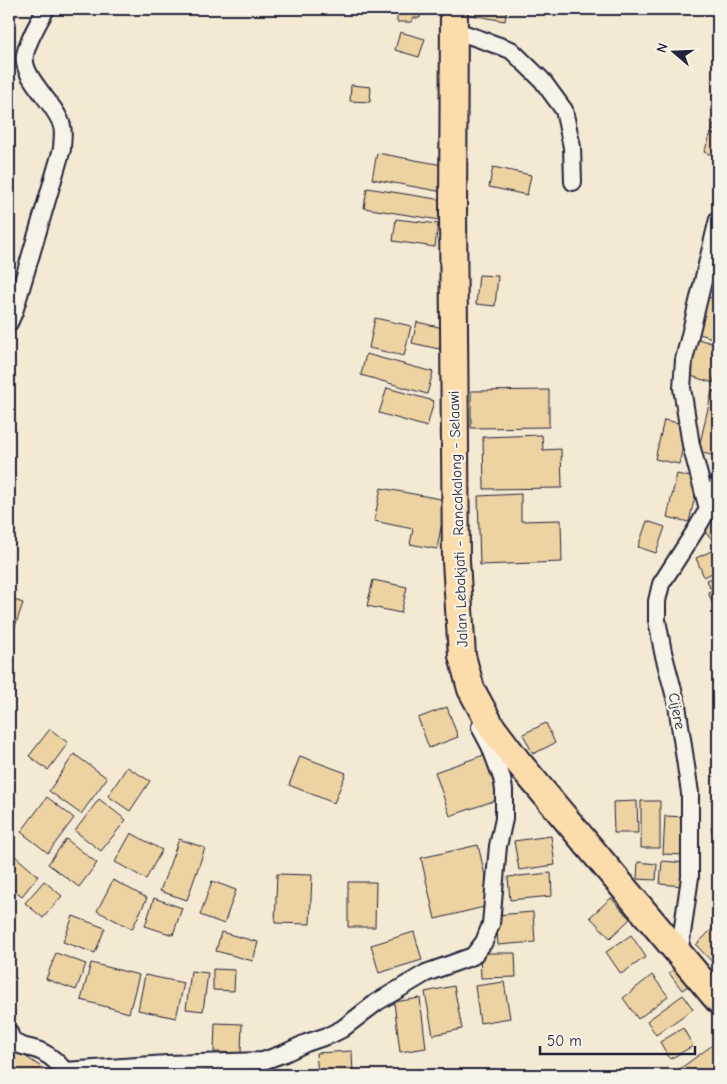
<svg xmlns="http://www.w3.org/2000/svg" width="727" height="1084" font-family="'Comic Neue',sans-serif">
  <rect width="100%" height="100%" fill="#f4e9d3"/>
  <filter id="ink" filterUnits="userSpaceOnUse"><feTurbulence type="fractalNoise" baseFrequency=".02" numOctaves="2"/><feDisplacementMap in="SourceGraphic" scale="10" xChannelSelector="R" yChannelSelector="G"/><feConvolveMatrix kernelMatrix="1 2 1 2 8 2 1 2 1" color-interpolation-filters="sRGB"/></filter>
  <g filter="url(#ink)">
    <path fill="#edd2a2" stroke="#22223b" d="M397,9l23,1v8h-8v4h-15z
      M467,9h40l-2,12 -39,-7z
      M400,32l25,7 -6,18 -24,-7z
      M351,85l20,2 -1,15 -20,-1z
      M718,112v20l-6,-2z
      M711,133l7,3v21l-14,-5z
      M377,153l71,13 -5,26 -71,-13z
      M493,167l38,8 -4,20 -38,-8z
      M367,188l76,12 -3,20 -76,-12z
      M396,219l42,5 -3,23 -42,-6z
      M479,275l19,1 -3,30 -19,-2z
      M718,275v14l-4,-1z
      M709,297l9,3v40l-21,-7z
      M375,318l36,8 -7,30 -35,-8z
      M417,322l26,6 -4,21 -27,-6z
      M698,339l20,6v22l-5,16 -25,-8z
      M366,354l67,18 -6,22 -66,-19z
      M387,388l47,13 -7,26 -48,-14z
      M549,390v37l-78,1v-37z
      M712,391l6,2v52l-2,11 -18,-4z
      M664,420l24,5 -9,39 -24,-5z
      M542,435l1,15 18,-1 1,39 -78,1 -1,-52z
      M677,474l22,5 -10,43 -22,-5z
      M381,488l65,12 -9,49 -27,-5 3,-15 -39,-8z
      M521,494v27l40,-1 1,42 -82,3 -2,-69z
      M713,516l5,5v16l-3,4 -14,-12z
      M647,521l18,6 -9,26 -18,-6z
      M718,548v22l-14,7 -8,-19z
      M718,576v9l-8,3 -3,-8z
      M373,580l34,7 -6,26 -34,-7z
      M718,588v11l-6,3 -4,-10z
      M9,598l14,5 -14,41z
      M718,604v14l-4,-12z
      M447,707l11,30 -29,11 -11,-30z
      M546,723l9,20 -22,11 -10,-20z
      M50,729l18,14 -20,27 -19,-14z
      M74,754l33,24 -26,36 -32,-23z
      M484,755l15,44 -49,17 -15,-44z
      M300,756l46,17 -12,30 -45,-18z
      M127,767l23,14 -20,30 -22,-15z
      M47,797l27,21 -26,35 -27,-21z
      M99,799l27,21 -25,31 -26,-20z
      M637,801l1,32h-24l-1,-31z
      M641,801h19v47h-19z
      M665,816l23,1 -2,38 -23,-1z
      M718,827v26l-7,-25z
      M131,833l31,17 -16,29 -31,-17z
      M551,836l4,29 -36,5 -5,-29z
      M66,839l31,24 -18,24 -31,-23z
      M179,839l26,9 -18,52 -27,-9z
      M478,845l14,60 -57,14 -14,-61z
      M15,856l23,20 -16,20 -13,-10v-22z
      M662,861l23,2 -2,23 -23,-2z
      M638,862l19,2 -1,16 -19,-1z
      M551,873l1,23 -42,4 -2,-23z
      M277,874l35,1 -2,49 -35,-1z
      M113,880l34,18 -15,31 -35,-18z
      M44,881l18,15 -19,22 -18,-15z
      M212,881l24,9 -12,34 -24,-9z
      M348,882h28l-1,45h-27z
      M154,898l28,10 -9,27 -28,-9z
      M611,898l19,21 -20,19 -20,-21z
      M533,912l2,30 -37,3 -2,-30z
      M73,916l32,12 -10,25 -32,-11z
      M718,923v45l-22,-23z
      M221,932l37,10 -5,19 -37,-10z
      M414,932l8,28 -43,13 -8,-28z
      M631,935l15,22 -25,17 -15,-22z
      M56,953l30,11 -10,26 -30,-11z
      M480,953h35l1,24 -35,1z
      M91,963l48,12 -10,38 -48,-13z
      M678,966l13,18 -9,6 -13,-17z
      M213,969l22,1 -1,21 -21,-1z
      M191,971l17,2 -5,38 -17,-2z
      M145,975l39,8 -8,35 -38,-8z
      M652,975l16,21 -30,23 -15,-21z
      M504,982l6,36 -30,5 -5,-37z
      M454,986l8,43 -29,6 -8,-43z
      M683,995l10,14 -37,26 -9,-14z
      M420,998l6,50 -26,4 -6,-50z
      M215,1023l27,1 -1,29 -27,-1z
      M683,1028l10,18 -23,13 -10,-17z
      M714,1044l4,7v24h-38l-3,-4z
      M16,1050l37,25h-44v-14z
      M352,1051l1,24h-35l-2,-22z"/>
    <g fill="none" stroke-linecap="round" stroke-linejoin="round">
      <defs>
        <path id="street" d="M454,30l57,20 31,30 22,30 8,37 1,35
          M9,323l5,-11 48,-163c0,-7 2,-16 0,-23 -6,-23 -41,-48 -37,-71 3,-16 14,-33 21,-46
          M708,509l-17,-64 -9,-57 2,-28 34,-141
          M679,955l11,-78v-84l-13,-88 -14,-53 -6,-32v-19l4,-17 36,-56 11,-19 10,-25
          M9,1032c4,18 22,13 35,21 8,4 15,11 21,18l102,-7 96,-3 22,-8 21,-10 24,-8 12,-6 35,-27 49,-29 47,-17 11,-14 7,-18 7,-78 6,-27v-29l-2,-12 -12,-32 -10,-19"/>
        <path id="primary" d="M454,9l-1,204 3,348 6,95 9,33 20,37 27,36 200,238"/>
      </defs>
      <use href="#street" stroke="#22223b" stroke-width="20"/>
      <use href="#primary" stroke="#22223b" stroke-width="30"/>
      <use href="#street" stroke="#f7f3e8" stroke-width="16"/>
      <use href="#primary" stroke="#fddcac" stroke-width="26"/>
    </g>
  </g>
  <g text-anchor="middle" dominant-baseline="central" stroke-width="4.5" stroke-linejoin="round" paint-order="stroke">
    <g font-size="15" fill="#22223b" stroke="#f7f3e8">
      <text transform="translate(458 519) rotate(-92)">Jalan Lebakjati - Rancakalong - Selaawi</text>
      <text transform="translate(677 711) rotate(79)">Cijere</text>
    </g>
  </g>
  <rect width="727" height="1084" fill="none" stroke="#f7f3e8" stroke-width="30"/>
  <rect x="15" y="15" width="697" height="1054" fill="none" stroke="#22223b" stroke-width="2" filter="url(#ink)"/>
  <g transform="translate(674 52) rotate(289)" stroke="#f7f3e8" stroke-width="4" paint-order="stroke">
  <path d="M0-4L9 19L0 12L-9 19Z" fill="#22223b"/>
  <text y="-8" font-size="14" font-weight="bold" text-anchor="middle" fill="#22223b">N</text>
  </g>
  <path d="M540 1046v8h155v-8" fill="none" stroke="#22223b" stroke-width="2.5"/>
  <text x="547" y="1046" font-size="15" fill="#22223b" stroke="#f7f3e8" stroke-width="4" paint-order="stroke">50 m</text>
</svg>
